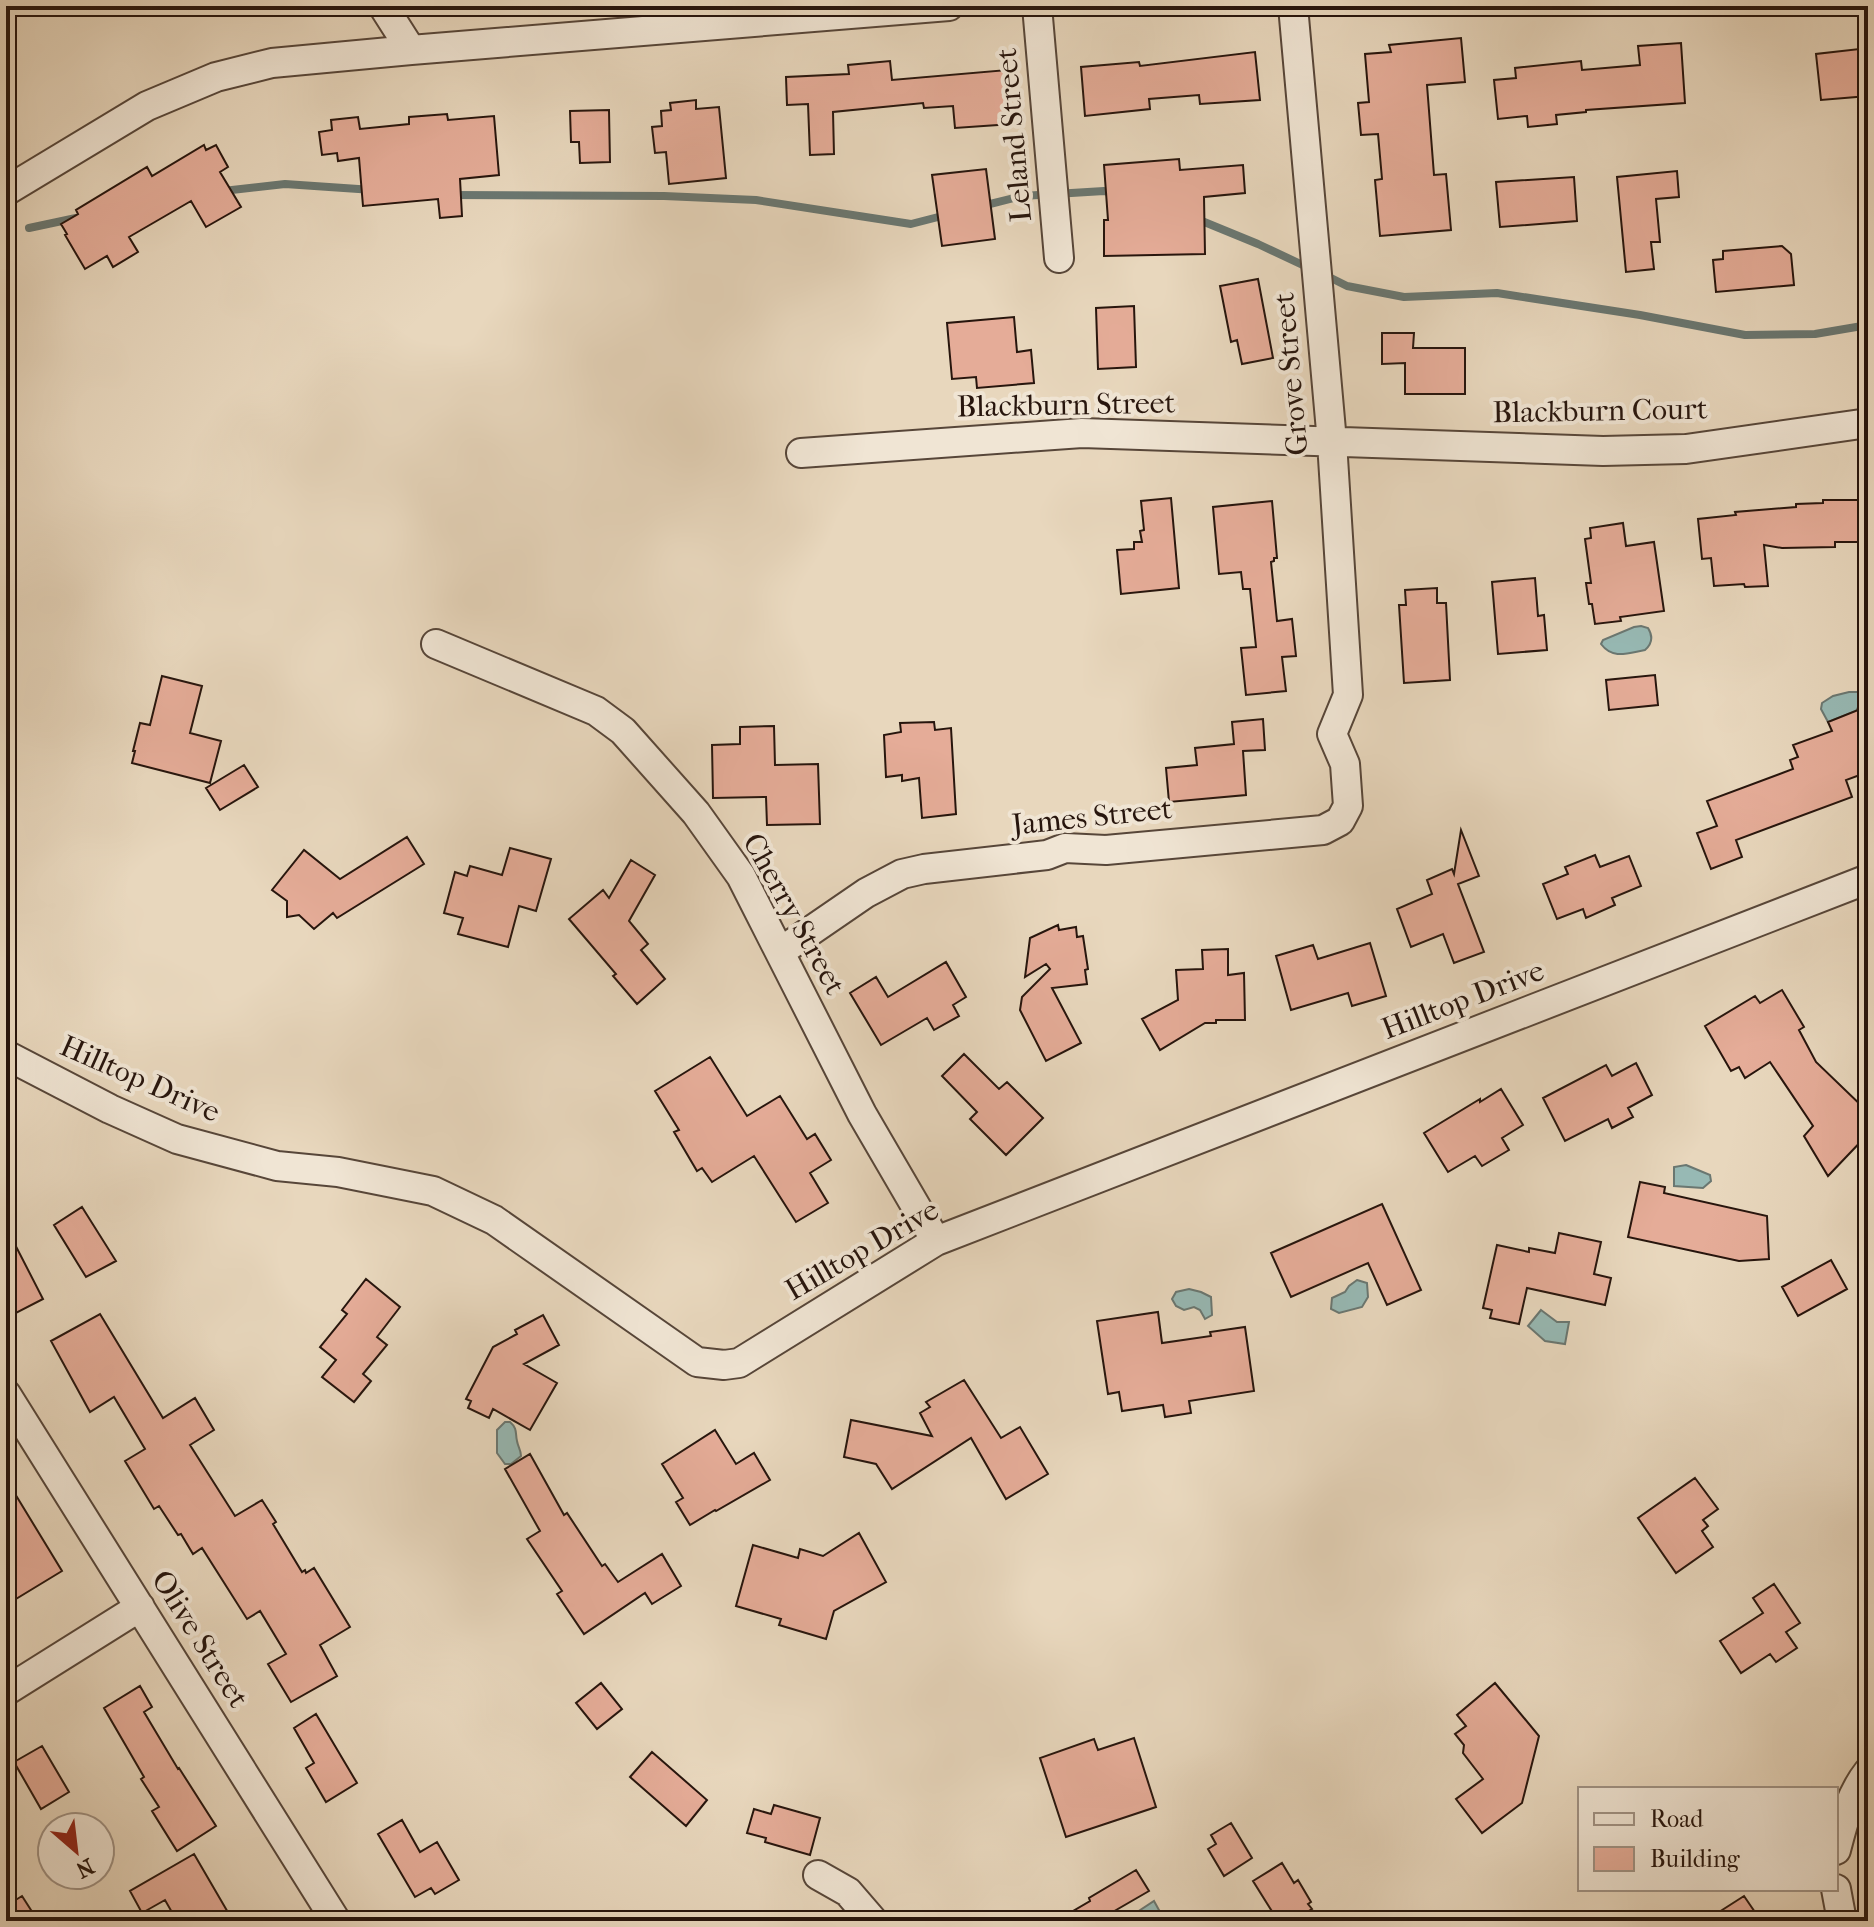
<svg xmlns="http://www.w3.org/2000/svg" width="1874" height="1927" font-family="'IM FELL French Canon',serif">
  <rect width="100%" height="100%" fill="#e8d7bd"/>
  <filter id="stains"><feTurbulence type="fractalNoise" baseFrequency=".0025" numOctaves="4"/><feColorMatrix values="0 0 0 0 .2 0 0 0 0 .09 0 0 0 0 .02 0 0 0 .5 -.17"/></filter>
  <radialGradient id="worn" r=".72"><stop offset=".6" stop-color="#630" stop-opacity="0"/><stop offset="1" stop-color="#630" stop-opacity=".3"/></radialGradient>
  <path fill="#97b9b4" stroke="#6a7771" stroke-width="2" d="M1641,626l7,2c5,8 5,15 -3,22 -17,3 -32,10 -44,-6l2,-4 31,-13z
    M1849,692h11l2,8 -6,11 -28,11 -7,-13 1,-6 11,-7z
    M1686,1165l24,10 1,6 -8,7 -29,-2v-19z
    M1357,1280l10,3 1,14 -6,10 -23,6 -8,-4 1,-11 13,-6 4,-6z
    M1189,1289l12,3 10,5 1,18 -7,4 -5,-9 -6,-3 -10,3 -8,-4 -4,-7 4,-7z
    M1541,1310l16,12h12l-4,22 -20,-3 -17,-15z
    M505,1422h5c8,7 5,11 7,19 1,6 4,9 4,15l-10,8h-6l-8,-11v-23z
    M1154,1901l11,20h-54l3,-2 11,1z"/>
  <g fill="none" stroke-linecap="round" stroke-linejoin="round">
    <path stroke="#6a7771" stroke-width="8" d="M223,191l62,-7 88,6
      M450,195l214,1 92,4 155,24 35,-9
      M982,206l40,-10 82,-5 11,3
      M1197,219l61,25 51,24
      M29,228l47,-10
      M1325,275l22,11 57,11 93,-4 143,22 105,20 70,-1 53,-9"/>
  </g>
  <path fill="#e5ac98" stroke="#27150d" stroke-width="2" d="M1461,38l4,44 -38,3 7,90 12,-1 5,56 -71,6 -5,-56 7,-1 -4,-45 -17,1 -3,-32 11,-1 -4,-48 26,-2 -2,-7z
    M1681,43l4,60 -99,7v2l-30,3 1,9 -29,3 -1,-11 -29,3 -4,-39 22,-2 -1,-10 66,-7 1,9 58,-5 -2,-19z
    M1868,48v48l-47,4 -5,-46z
    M1255,52l5,48 -60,4 -1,-9 -50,4 1,10 -65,7 -4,-49 58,-5 1,4z
    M890,61l2,19 115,-10 5,54 -57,4 -2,-22 -29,2 -1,-5 -90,9 1,42 -24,1 -2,-51 -21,1 -1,-28 63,-3 -1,-9z
    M696,100v9l23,-2 7,71 -57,6 -3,-32 -11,1 -3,-26 10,-1 -1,-15 10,-1 -1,-7z
    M609,110l1,52 -30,1 -1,-21h-8l-1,-31z
    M447,114l1,6 46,-4 5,59 -39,4 2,37 -22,2 -2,-19 -75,7 -4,-48 -21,3 -1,-8 -15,2 -3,-23 13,-2 -1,-10 27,-3 2,12 49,-5v-7z
    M204,145l2,5 10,-5 12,22 -8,5 21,35 -35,20 -15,-26 -62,36 9,15 -25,15 -6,-11 -22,13 -20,-34 2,-1 -6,-10 17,-10 -2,-4 71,-43 5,9z
    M1179,159l1,11 63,-5 2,28 -41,4 1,57 -101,2v-36h4l-4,-55z
    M986,169l9,70 -53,7 -10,-71z
    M1677,171l2,26 -23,2 4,43h-9l3,27 -28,3 -9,-95z
    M1574,177l3,44 -77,6 -4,-45z
    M1782,246l9,8 3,31 -78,7 -3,-32 10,-1v-8z
    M1258,279l15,79 -31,6 -5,-24 -6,2 -11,-56z
    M1134,306l2,61 -38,2 -2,-61z
    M1014,317l3,35 14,-2 3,33 -57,5 -1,-11 -24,2 -5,-56z
    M1382,333h32l-1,15h52v46h-60v-31l-23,1z
    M1171,498l8,90 -58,6 -4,-44 17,-1v-7h8l-2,-11 4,-1 -3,-29z
    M1823,500h45v42h-33v5l-53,1 -18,-3 4,41 -23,1 -1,-3 -30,2 -3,-28 -9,1 -4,-40 38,-4 -1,-3 61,-5v-3l27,-1z
    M1272,501l5,57h-3v3l-3,1 6,59 15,-2 4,37 -14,1 4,34 -40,4 -5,-47 15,-1 -6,-58h-7l-2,-17 -22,2 -6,-67z
    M1623,523l3,23 28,-4 10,69 -44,6 1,4 -26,3 -3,-20h-3l-3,-21h5l-6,-44 6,-1 -1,-10z
    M1535,578l3,38 6,-1 3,35 -49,4 -6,-72z
    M1437,588v15h9l4,77 -46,3 -5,-78h7l-1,-15z
    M1655,675l3,30 -49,5 -3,-30z
    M162,676l40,10 -12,47 31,8 -11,42 -78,-20 3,-12h-2l7,-28 10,2z
    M1868,706v66l-22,8 6,17 -116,43 6,17 -31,12 -14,-36 20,-7 -10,-25 86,-32 -3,-9 8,-3 -5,-12 39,-14 -4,-9z
    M1263,719l2,31 -22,1 3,44 -77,7 -3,-34 31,-3 -2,-17 39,-4 -2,-22z
    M934,722l1,8 16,-2 5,86 -34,4 -3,-40 -17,3v-6l-16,2 -2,-42 17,-3 -1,-9z
    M774,726l1,39 43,-1 2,60 -53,1 -1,-28 -53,1 -1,-53 28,-1v-17z
    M244,765l14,22 -38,23 -14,-22z
    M1461,830l18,46 -21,8 26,68 -30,11 -11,-29 -32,13 -14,-38 35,-15 -5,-14 25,-11 2,5z
    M407,837l17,27 -87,54 -4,-5 -19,16 -15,-14 -12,2v-16l-15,-11 32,-40 36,29z
    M510,848l41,11 -15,52 -17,-5 -11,41 -50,-13 5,-16 -19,-5 11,-41 12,4 3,-10 32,9z
    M1595,855l5,12 29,-11 12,30 -29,12 3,7 -29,13 -3,-9 -26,10 -14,-35 25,-10 -3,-7z
    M631,860l24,15 -26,46 19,23 -7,6 24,29 -28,25 -24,-28 3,-2 -47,-55 34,-29 6,8z
    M1058,925l1,5 17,-3 1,10 6,-1 5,33 -3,1 2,14 -35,4 29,55 -35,18 -26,-51 2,-13 28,-28 -4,-5 -21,13 5,-39z
    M1370,943l16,53 -34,10 -4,-13 -57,17 -15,-54 37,-11 5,14z
    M1228,949v26l16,-2 1,47h-29v3h-11l-45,27 -18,-31 36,-19 -2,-30 27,-1 -1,-19z
    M946,962l20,35 -13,8 6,11 -25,14 -7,-12 -46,27 -31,-52 26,-16 12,20z
    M1782,990l22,37 -5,3 17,32 52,50v22l-40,42 -24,-40 9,-10 -43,-64 -25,16 -6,-11 -8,4 -26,-45 50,-30 5,7z
    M964,1054l35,35 8,-7 36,36 -37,37 -36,-36 7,-7 -35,-36z
    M710,1057l37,59 33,-20 27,43 8,-5 16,26 -21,13 18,30 -32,19 -42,-66 -42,26 -10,-14 -5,3 -23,-39 5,-2 -24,-39z
    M1636,1063l16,32 -24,13 5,9 -21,11 -4,-9 -43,22 -22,-43 63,-33 6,11z
    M1501,1089l22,36 -21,13 7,12 -27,16 -7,-10 -27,16 -24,-39 56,-34v3z
    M1640,1182l25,5 -1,6 103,23 2,43 -30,2 -111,-24z
    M1382,1204l39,86 -34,15 -19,-42 -77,34 -20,-44z
    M82,1207l34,54 -30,16 -32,-52z
    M6,1227l37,72 -29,15 -8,-15z
    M1559,1233l42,9 -7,32 17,4 -6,27 -78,-17 -8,36 -29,-6 2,-8 -9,-2 14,-63 32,7v-4l26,5z
    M1831,1260l16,29 -49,27 -16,-29z
    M366,1279l34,28 -23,30 10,8 -24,29 8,7 -17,21 -32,-25 14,-17 -16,-13 27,-33 -5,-4z
    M1158,1312l4,31 49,-7 -1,-4 35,-5 9,64 -65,10 2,12 -26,4 -2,-12 -41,6 -3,-19 -11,2 -11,-73z
    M100,1314l63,104 32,-20 19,32 -24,15 45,71 27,-16 14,22 -3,2 29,48 3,-2 1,3 8,-5 36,59 -30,18 17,31 -46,26 -23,-38 18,-10 -26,-43 -13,8 -45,-71 -9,6 -12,-20 -3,1 -19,-29 -5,3 -29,-48 20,-12 -31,-52 -24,15 -39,-71z
    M543,1315l16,30 -35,19 33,19 -27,47 -37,-21 -4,9 -21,-10 3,-7 -5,-2 27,-52 24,-13 -2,-4z
    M964,1380l37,58 19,-11 28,47 -42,25 -35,-61 -79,51 -16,-25 -32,-7 7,-37 81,16 -12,-23 10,-6 -4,-5z
    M715,1430l21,34 18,-11 16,27 -54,31 -1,-1 -25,15 -14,-23 7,-4 -21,-34z
    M530,1454l34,61 3,-2 35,53 3,-2 13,18 44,-28 19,32 -29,18 -7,-11 -61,41 -27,-40 5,-3 -35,-52 13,-8 -35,-62z
    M1695,1478l23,31 -15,11 5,6 -6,5 11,16 -37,26 -38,-55z
    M6,1479l56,92 -56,34z
    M859,1533l27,49 -52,29 -8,28 -47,-14 2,-6 -45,-13 17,-61 45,13 2,-9 23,7z
    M1774,1584l26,39 -14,9 11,16 -21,14 -6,-8 -29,19 -21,-32 43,-28 -10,-15z
    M601,1683l21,26 -25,20 -21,-26z
    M1495,1683l44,53 -17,67 -40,30 -26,-34 27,-20 -20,-26 1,-8 -9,-11 11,-8 -9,-11z
    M140,1686l12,21 -8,5 34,57 1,-1 37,58 -39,25 -25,-40 7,-4 -18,-28 3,-2 -40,-69z
    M316,1714l41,69 -31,19 -20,-34 8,-5 -20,-35z
    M1134,1738l22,69 -90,30 -26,-79 54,-19 4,11z
    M42,1746l27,46 -28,17 -27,-47z
    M652,1752l55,48 -21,26 -56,-49z
    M774,1805l46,13 -10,37 -45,-13 1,-4 -19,-5 7,-24 17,5z
    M402,1820l18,32 17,-10 22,38 -24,14 -4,-6 -16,9 -37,-63z
    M1231,1823l21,35 -28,18 -16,-27 8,-5 -5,-9z
    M194,1854l39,67h-56l-12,-21 -23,13 -12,-22z
    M1282,1863l12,20 4,-3 13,22 -3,2 4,5 -5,3 6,9h-35l-25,-40z
    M1136,1870l13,21 -52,30h-41l34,-20 -1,-3z
    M22,1896l16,25h-32v-15z
    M1744,1896l17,25h-56z"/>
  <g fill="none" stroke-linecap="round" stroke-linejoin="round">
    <defs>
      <path id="minor" d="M383,6l28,44
        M1037,6l22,252
        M6,191l141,-85 69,-29 56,-14 139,-13 538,-44
        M801,453l281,-20 521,18 83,-2 182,-26
        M436,644l160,67 27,20 73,82 45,63 121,238 74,127
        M780,952l86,-59 36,-19 22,-5 123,-14 18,-7 41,2 217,-20 17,-9 8,-15 -3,-42 -13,-30 16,-39 -16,-253 -39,-436
        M6,1055l104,54 67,30 100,27 61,6 95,19 61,29 203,142 27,3 15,-2 197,-122 932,-362
        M6,1394l330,527
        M6,1691l134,-84
        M1836,1850c7,-27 14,-55 32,-78
        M818,1875l30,17 25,29
        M1836,1889l6,32"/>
    </defs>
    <use href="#minor" stroke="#574639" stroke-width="32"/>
    <use href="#minor" stroke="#f0e5d4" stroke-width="28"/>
  </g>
  <g text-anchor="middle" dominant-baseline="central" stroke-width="8" stroke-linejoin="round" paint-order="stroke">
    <g font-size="30" fill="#27150d" stroke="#f0e5d4">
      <text transform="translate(1014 135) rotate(-95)">Leland Street</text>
      <text transform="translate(1291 374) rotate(-95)">Grove Street</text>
      <text transform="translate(1066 405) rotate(-1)">Blackburn Street</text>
      <text transform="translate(1600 411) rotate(-1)">Blackburn Court</text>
      <text transform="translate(1092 817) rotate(-6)">James Street</text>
      <text transform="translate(794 914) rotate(61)">Cherry Street</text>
      <text transform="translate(1463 1000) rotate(-21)">Hilltop Drive</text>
      <text transform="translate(140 1079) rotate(24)">Hilltop Drive</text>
      <text transform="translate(862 1250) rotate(-30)">Hilltop Drive</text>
      <text transform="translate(200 1639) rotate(58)">Olive Street</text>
    </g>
  </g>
  <rect width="1874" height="1927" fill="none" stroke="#e8d7bd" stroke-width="32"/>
  <rect x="8" y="8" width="1858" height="1911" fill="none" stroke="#27150d" stroke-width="4"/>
  <rect x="16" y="16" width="1842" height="1895" fill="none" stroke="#27150d" stroke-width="2"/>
  <rect x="1578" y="1787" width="260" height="104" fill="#f0e5d4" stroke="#a09284" stroke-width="2"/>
  <rect x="1594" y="1813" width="40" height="12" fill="#f0e5d4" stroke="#a09284" stroke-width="2"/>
  <text x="1650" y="1827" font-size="24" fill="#27150d">Road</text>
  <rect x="1594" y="1847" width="40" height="24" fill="#e5ac98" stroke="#a09284" stroke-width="2"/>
  <text x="1650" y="1867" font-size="24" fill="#27150d">Building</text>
  <g transform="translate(76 1851) rotate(152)"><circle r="38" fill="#f0e5d4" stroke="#a09284" stroke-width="2"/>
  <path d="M0-6L14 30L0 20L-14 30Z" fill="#8f2418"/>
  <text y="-12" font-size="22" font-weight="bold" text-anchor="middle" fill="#27150d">N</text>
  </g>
  <rect width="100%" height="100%" filter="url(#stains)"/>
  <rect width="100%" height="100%" fill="url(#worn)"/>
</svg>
